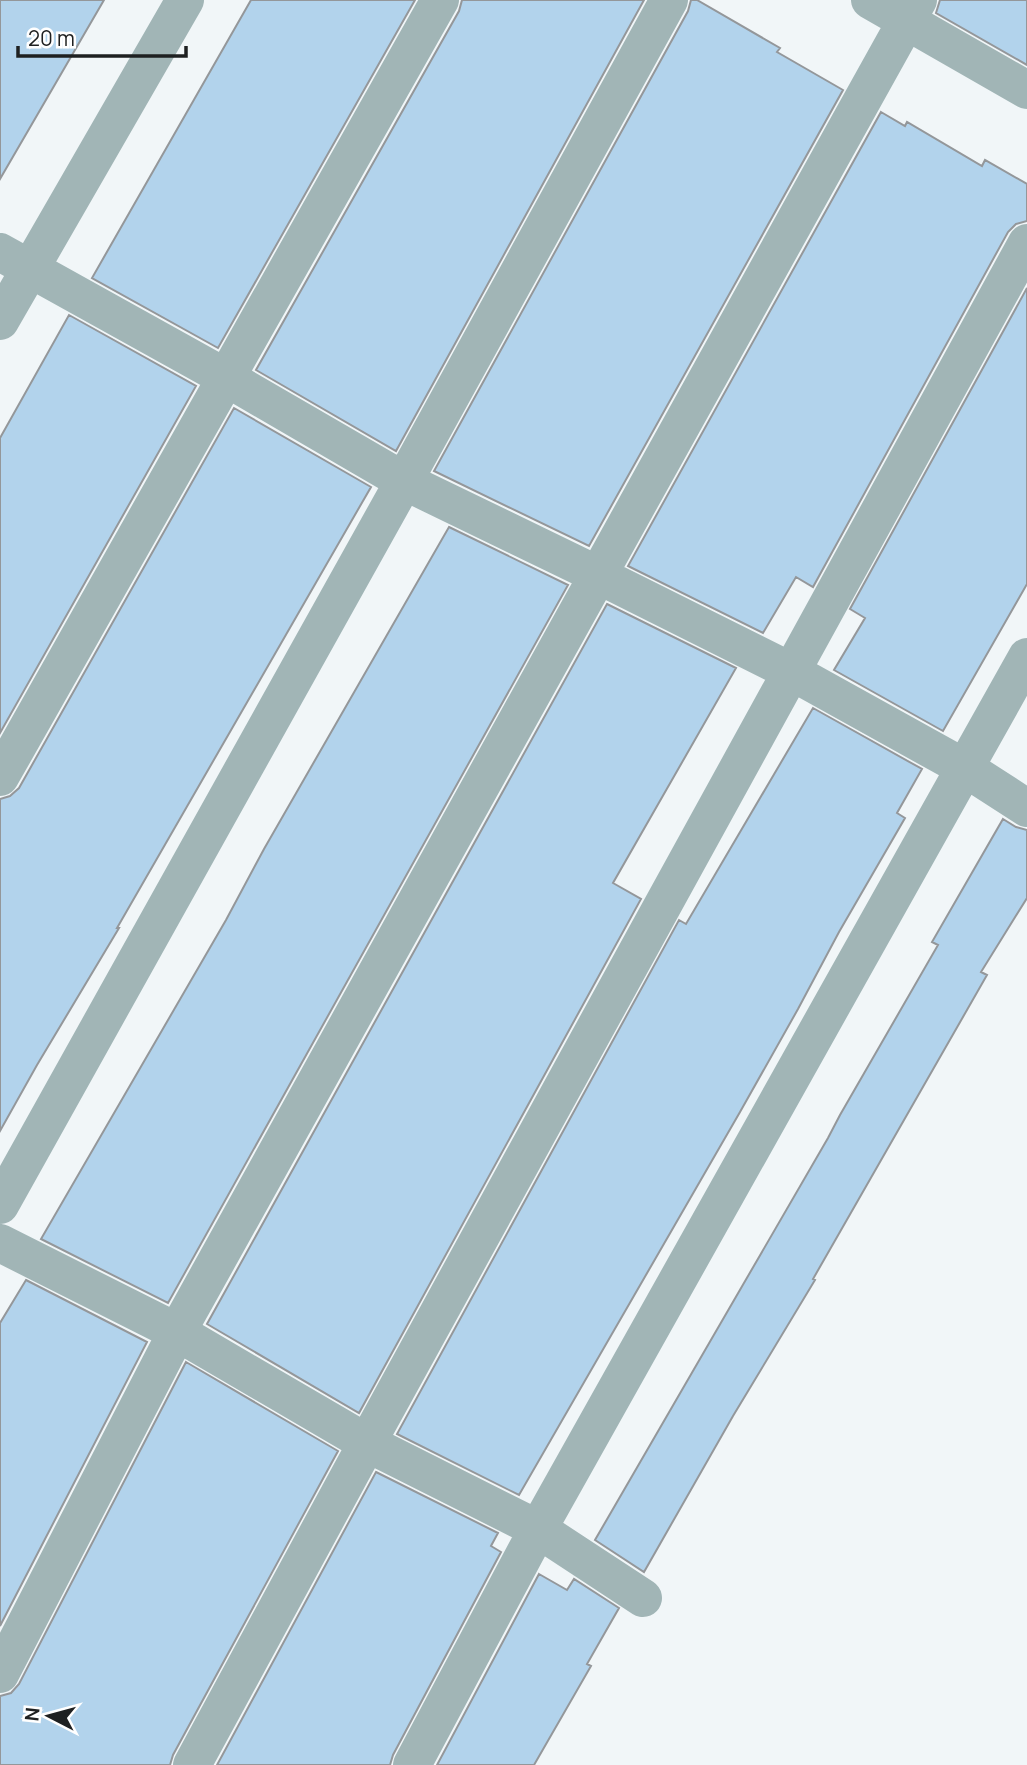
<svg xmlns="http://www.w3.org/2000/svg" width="1027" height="1765" font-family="Manrope,sans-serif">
  <rect width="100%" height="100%" fill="#f1f6f8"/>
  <path fill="#b2d3ec" stroke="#94979a" stroke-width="2" d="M0,0h104l-104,179z
    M251,0h164l-197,348 -126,-70z
    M462,0h182l-248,451 -140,-81 203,-359z
    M691,0h6l83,48 -3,4 66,38 -254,456 -155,-75 254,-460z
    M940,0h87v65l-91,-52z
    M881,112l24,14 2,-4 75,44 3,-6 42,24v37l-11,3 -8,8 -195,355 -17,-10 -33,56 -135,-67z
    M1027,288v296l-84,147 -109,-61 31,-52 -15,-9z
    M69,315l127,71 -196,347v-295z
    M234,408l137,79 -254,441h2l-82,137 -37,66v-332l10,-3 9,-8z
    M449,527l119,58 -400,718 -127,-64 185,-319 38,-71z
    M607,604l129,64 -123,215 28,16 -282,514 -152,-89z
    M813,708l109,61 -25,44 8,5 -66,114 -41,77 -58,103 -221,383 -122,-61 282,-514 7,4z
    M1003,819l13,8 11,3v68l-46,74 6,3 -174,304 2,1 -82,136 -89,156 -49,-32 233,-402 12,-23 98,-170 -6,-3z
    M26,1280l121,62 -147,284v-303z
    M186,1362l152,89 -165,304 -3,10h-170v-69l11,-3 8,-9z
    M376,1472l122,61 -7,13 10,6 -108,203 -3,10h-173z
    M539,1574l28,16 7,-11 45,29 -32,56 4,2 -57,99h-97z"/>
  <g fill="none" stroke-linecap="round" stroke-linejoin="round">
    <path stroke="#a1b5b6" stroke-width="38" d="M870,0l157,90
      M0,252l225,125 179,104 194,94 194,97 173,96 62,40
      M0,321l185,-321
      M0,777l440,-777
      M0,1205l404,-724 265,-481
      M0,1243l177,89 190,111 171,86 105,69
      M0,1674l177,-342 741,-1332
      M192,1765l175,-322 660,-1200
      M412,1765l126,-236 489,-872"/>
  </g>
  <g transform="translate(49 1716) rotate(276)" stroke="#ffffff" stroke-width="5" paint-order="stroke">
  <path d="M0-5L12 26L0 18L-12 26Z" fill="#1e2021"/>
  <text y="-10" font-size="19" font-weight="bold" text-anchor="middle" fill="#1e2021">N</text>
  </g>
  <path d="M18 46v10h168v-10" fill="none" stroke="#1e2021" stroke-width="3.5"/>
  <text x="28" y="46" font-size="21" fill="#1e2021" stroke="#ffffff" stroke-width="5" paint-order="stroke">20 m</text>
</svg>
